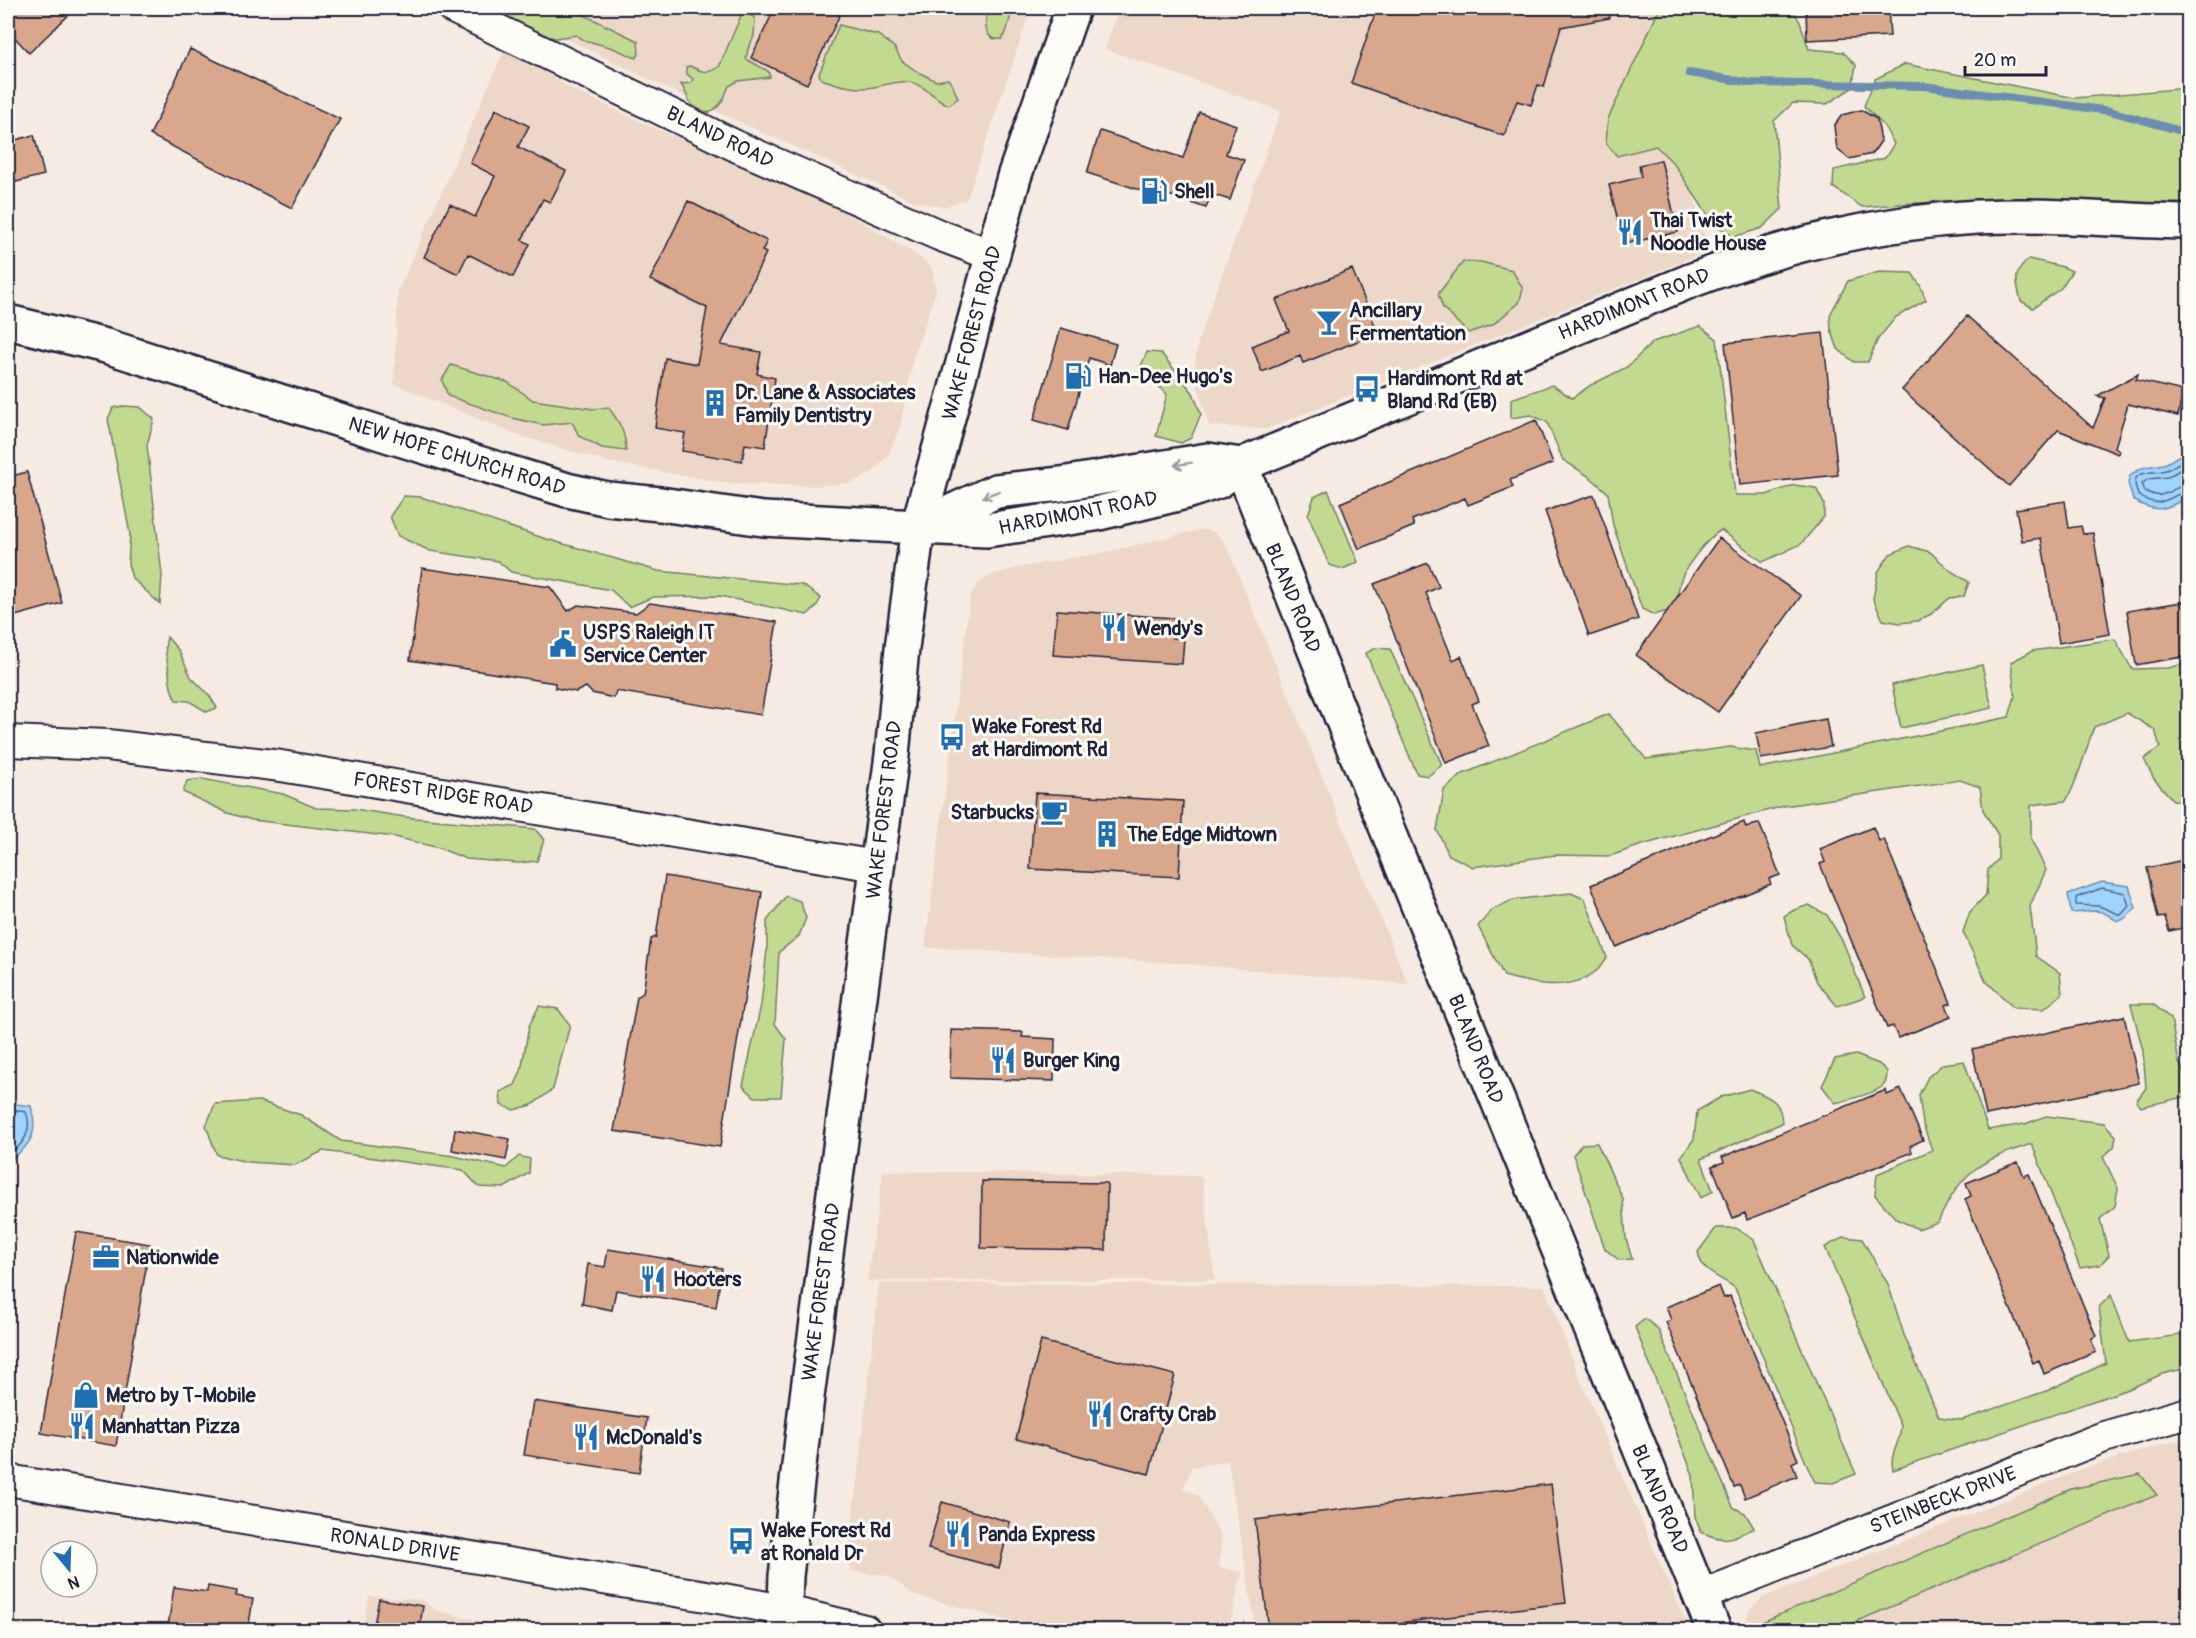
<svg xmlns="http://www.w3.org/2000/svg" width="2196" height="1638" font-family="Pangolin,sans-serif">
  <rect width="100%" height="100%" fill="#f6ebe2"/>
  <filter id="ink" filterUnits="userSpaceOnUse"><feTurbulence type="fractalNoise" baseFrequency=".0167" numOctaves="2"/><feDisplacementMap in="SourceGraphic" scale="12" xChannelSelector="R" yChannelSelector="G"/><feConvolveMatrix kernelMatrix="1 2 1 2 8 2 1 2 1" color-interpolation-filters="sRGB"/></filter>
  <g filter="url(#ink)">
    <path fill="#edd7c8" d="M540,8h491l-64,191 -23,8 -27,-5 -213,-96 -172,-84z
      M1119,8h546l-10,41 53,202 -442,178 -57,-3 -12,-43 -2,-20 3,-22 83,-230 -176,-62z
      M506,46l65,43 101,47 25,1 165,85 55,33 15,13 4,23 -23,68 -13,67 -11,28 -16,18 -22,11 -35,3 -90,-3 -119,-21 -93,-28 -120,-50 4,-93z
      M1203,529l12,4 10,9 183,442 -233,-21 -250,-16 45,-350 7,-13 17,-10 28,-7 88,-16z
      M883,1171l319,5 13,104 -348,1z
      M879,1283l665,3 37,95 108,249h-433l-28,-169 -36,6 -9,22 15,6 24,42 -3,30 23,5 -13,58h-182l-131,-34 -28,-20 -37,-5 -3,-11z
      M2188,1437v193h-442l-1,-2 4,-18 15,-13 326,-131z
      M369,1596l54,4 12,10 35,9 63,11h-171z"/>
    <path fill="#c2da90" stroke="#727e66" stroke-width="1.5" d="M474,8h103l-1,3 62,30 1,13 -3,4 -23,-10 -29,-8 -8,-5 -20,3 -19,-3z
      M988,8h25l-7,25 -4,6c-19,3 -18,-18 -14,-31z
      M1660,8h132l8,14 9,27 34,3 13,13 -4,23 -25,16 -34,-1 -19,18 8,88 -20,19 -28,9 -21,-14 -39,-59 -18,-18 -39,10 -11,-13 2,-24z
      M743,11l12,7 -1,18 -6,13 -2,10 22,12 2,6 -32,4 -9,5c-6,14 -6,18 -20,27 -25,-9 -16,-9 -28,-29l10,-1 2,-4 -6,-5 -1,-7 4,-1c11,6 18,8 29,1z
      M839,25l39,10 16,12 8,14 16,11 18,9 12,-2 4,5 6,14 -9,7c-15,-6 -23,-20 -40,-23 -13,-2 -28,5 -42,6 -16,1 -31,-4 -46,-9l-2,-5z
      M1905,64l170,34 113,-10v115l-68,2 -206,-2 -52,4 -29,-20 1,-17 51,-12 9,-14 -10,-18 -20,-20 11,-27z
      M2029,259l34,8 9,4 -11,17 -28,20 -12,-7c-5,-20 -9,-27 8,-42z
      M1463,262h18l31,8 11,19 -4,14 -27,22 -24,8 -25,-25 -5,-14z
      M1879,272l33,1 8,12 6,15 -30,17 -18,22 -10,23h-14l-16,-13 -7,-20 -1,-14 18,-34z
      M1700,326l17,13 18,156h31l28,-10 22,3 8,16v13l-23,27 -38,18 -42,-32c-12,7 -34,34 -39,47 -4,8 -4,22 -7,32l-21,6 -12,-6 -29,-84 -5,-32 -18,-16 -27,-17 -16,-38 -16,-7 -20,3v-19l41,-14 20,13 19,-13 36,-18 26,-25z
      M1147,352l14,1 32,40 8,21 -10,24 -10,5 -25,-7 11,-42 -27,-26z
      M451,365l56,17 26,18 61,9 14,-2c11,14 18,26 18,44l-24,-3 -23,-12 -7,-14 -29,3 -31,-7 -64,-22 -6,-16z
      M123,406l17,1 14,12 -7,26 15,130 -2,29 -28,-26 -4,-14 2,-30 -22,-115 5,-11z
      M1328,490l30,72 -15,7 -14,-4 -21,-50 6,-18z
      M404,496l17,1 122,41 115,33 144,14 19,13 -5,9 -9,8 -87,-19 -67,1 -24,10 -18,-17 -100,-18 -13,-11 -68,-10 -32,-15 -8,-20z
      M1909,546l21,6 21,19 18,11 -5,14 -14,2 -19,16 -14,7 -17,2 -17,-3 -10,-21 5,-27 12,-18z
      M167,637l12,14 12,26 18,18 8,13 -10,4 -18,-11 -13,-1c-8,-16 -5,-18 -8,-34 -2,-13 -4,-15 -1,-29z
      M2115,639l17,30 36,-1 20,-5v141l-15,-4 -19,-21 -10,-20 16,-12 -5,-17 -28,-17 -33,14c-9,24 -15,52 -28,74l-35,4v34l15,31 -16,36 6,50 24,17 2,21 -18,15 -30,-1 -28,-27 -23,-49 7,-20 16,-17 2,-25 10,-11v-24l-15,-25 -3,-23 -20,-7 -176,26 -142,39 -32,11 -55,-1 -82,12 -24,-12 -12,-25 7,-40 19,-16 146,-60 37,45 84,-12 26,4 4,17 249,-51 6,-21 -4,-34 21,-11z
      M1376,648l14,1 52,116 -14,11 -11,-2 -51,-121z
      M1982,665l10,43 -91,20 -9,-43z
      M202,779l81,15 33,14 38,1 51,8 130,12 9,11 -7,21 -19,2 -52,-4 -27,-11 -44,-11 -143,-17 -24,-7 -45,-21 4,-11z
      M1571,893l14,6 22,59c-4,4 -7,11 -12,14 -26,20 -62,12 -91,4l-26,-50 15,-17 20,-9z
      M786,896l14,5 6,17 -7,18 -20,16 -4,72 11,15 -5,58h-26l-12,-11 18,-81 6,-56v-28z
      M1809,905l18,10 16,27 22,55 -28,9 -20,-24 -9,-23 -16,-14 -8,-29 10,-6z
      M2131,1004h22l18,15 8,44 9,15v18l-47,11 -5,-6 10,-13 -3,-37z
      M539,1006l19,3 12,16 -17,64 -21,16 -18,5 -13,-5 -1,-13 15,-7 6,-14 8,-45z
      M1856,1055l23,9 8,7c0,5 0,11 -4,15 -10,8 -35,14 -48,17l-13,-17 13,-27z
      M1964,1061l24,69 37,-6 21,-8 58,7 12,13 -2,11 -11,10 15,31 -3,18 -15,13 9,36 -9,10 -20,3 -48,-124c-54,17 -70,27 -94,78l-20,7 -22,-10 -21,-24 2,-21 55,-24 -9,-26 -4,-29 9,-18 15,-13z
      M1750,1089c20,9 31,10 32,34l-81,36 12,32 -12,7 -20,-41 13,-18 3,-28 24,-14z
      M259,1101l42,14 40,26 113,15 52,12 13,-12 11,3 -1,14 -25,15 -25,-1 -16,-17 -140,-19 -28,14 -47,-3 -31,-7 -11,-29 9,-22z
      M1597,1143l26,56 3,39 6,21 -13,1 -14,-11 -32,-94 9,-11z
      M1716,1228h20l18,12 102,234 -23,9 -18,-1 -7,-14 -73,-180c-16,-13 -33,-13 -37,-36z
      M1844,1237l18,2 26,45 16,51 35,82 23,3 87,-30 57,-27 -7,-56 12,-12 18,47 59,-8v34l-26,6 -31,14 -238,82c-4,-18 7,-24 8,-44l-76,-179z
      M1645,1319l13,10 75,178 12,6 9,15c-23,11 -29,15 -53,4l-6,-15 -2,-42 -58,-148z
      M2140,1474l17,21 -321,135h-73l-3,-7 311,-134z"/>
    <path fill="#9ed4fd" stroke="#6c8daf" stroke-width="1.5" d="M2181,455h7v42c-23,13 -31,17 -55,3l-5,-17 2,-7c14,-12 17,-8 33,-12 7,-1 11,-7 18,-9z
      M2102,882l27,4 7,22c-25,26 -16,6 -40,3 -8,0 -17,2 -25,2l-3,-19z
      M8,1099l8,5 15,2c7,25 2,38 -20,53h-3z"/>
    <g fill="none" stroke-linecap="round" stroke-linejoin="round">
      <path stroke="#546989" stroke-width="1.5" d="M2188,461c-12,0 -12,6 -22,9 -17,5 -39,-3 -28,25 25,17 28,0 50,-3
        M2188,469h-7l-13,8 -20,2 -6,5 3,7c20,12 25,-5 43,-6
        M2102,888l23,5 4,13 -8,9 -22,-9 -23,-1v-7z
        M8,1106l6,4 12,2c7,17 -2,34 -18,42"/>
      <path stroke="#6c8daf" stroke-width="8" d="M1689,73l63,10 172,3 186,25 78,22"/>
    </g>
    <path fill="#d9a78c" stroke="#22223b" stroke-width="1.5" d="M19,8h57l-47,45 -21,-23v-11z
      M775,8h68l-36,76 -56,-26z
      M1377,8h232l1,10 -49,9 -17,60 -6,-2 -7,20 -14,-4 -13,35 -153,-53z
      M1806,8h82l2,28 -83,4z
      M190,49l150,70 -48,89 -142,-73z
      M496,109l33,17 -11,21 48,24 -16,31 -7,-3 -21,41 8,4 -17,33 -45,-23 -10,20 -34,-17 26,-53 25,13 20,-41 -25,-13z
      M1861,110l16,9 4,22 -9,13 -23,5 -12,-10 -3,-23 8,-11z
      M1199,112l37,13 -10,29 18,6 -14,40 -19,-6 -5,14 -55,-19 -1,4 -63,-20 13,-42 83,27z
      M34,135l10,40 -36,9v-42z
      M1661,160l17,72 -54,12 -15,-59 32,-8 -2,-12z
      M688,201l79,40 -5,10 4,2 -45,92 40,7 -4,22 18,4 -10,69 -20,-3 -3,17 -60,-10 3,-18 -30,-5 10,-70 32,6 10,-56 -57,-28z
      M1352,269l26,64 -75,30 -3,-7 -38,16 -10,-26 37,-15 -13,-31z
      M1967,316l126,112 12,-30 -8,-2 41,-22 -2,6 47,11 -5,25 -50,-12 -13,43 4,4 -1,3 -60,-24 -49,56 -107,-96z
      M1061,328l55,16 -6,21 -21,-7 -21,72 -34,-10z
      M1823,333l15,142 -98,10 -15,-142z
      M1536,420l17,43 -43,17 3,7 -45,18 -3,-7 -53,22 2,6 -55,23 -19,-46z
      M27,472l35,131 -54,15v-141z
      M1594,495l44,124 -49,17 -44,-125z
      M2065,501l4,27 12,-2 2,8 10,-1 17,101 -51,9 -18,-105 -19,3 -6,-32z
      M1719,538l82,58 -83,116 -82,-57z
      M1428,563l11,24 -13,6 27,67 8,-4 18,45 -7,3 17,42 -43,17 -72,-179z
      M422,568l128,19 18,24 10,-6 58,8 14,-10 127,19 -16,93 -145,-24 -2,7 -22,-5 -6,-6 -10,5 -21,-4v-5l-145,-23z
      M2188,601v55l-52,9 -9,-54z
      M1057,610l117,8 -2,20 12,1 -2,25 -129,-9z
      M1826,719l5,28 -70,12 -5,-26z
      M1035,793l148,8 -4,76 -149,-8z
      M1744,822l2,6 13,-5 21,52 -11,4 2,5 -155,63 -25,-62z
      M1873,827l6,14 5,-2 67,164 -5,2 5,12 -53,21 -5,-12 -6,2 -67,-164 5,-2 -5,-13z
      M2188,859v68l-19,4 -4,-14 -7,1 -11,-50z
      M665,876l97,16 -42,255 -106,-16 23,-134 6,-4 8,-54 5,-2z
      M2124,1016l15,67 -153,32 -14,-66z
      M951,1030l72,2 -1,5 33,2 -1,42 -104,-3z
      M1901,1089l22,51 -13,6 2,6 -165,68 -2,-7 -12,5 -21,-52 12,-4 -2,-5 164,-67 1,5z
      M455,1129l55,10 -4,21 -54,-10z
      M2018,1162l6,14 5,-2 67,162 -5,3 5,13 -52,22 -5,-14 -6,3 -68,-164 6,-3 -5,-13z
      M982,1181l125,2 -1,67 -125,-2z
      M76,1232l74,12 -34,202 -75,-13z
      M608,1249l114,19 -6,39 -100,-17 -4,20 -30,-6 6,-40 17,3z
      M1719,1286l5,12 6,-2 68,164 -6,3 5,13 -52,22 -5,-13 -6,2 -68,-165 5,-2 -5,-13z
      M1041,1341l134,34 -26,99 -133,-35z
      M533,1401l114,17 -8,55 -115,-18z
      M1551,1484l15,119 -228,27h-69l-14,-110z
      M942,1502l68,20 -11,46 -71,-19z
      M208,1586l29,5 -1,5 17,3 -5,31h-47l-33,-4 6,-39 33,5z
      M379,1599l44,7 -4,24h-46z"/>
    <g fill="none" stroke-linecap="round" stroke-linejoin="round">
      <defs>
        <path id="minor" d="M453,8l285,139 201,88 53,20
          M8,741l100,4 173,21 595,100
          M8,1480l716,119 59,11 82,20
          M1700,1596l404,-159 84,-24"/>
        <path id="tertiary" d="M1241,465l108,271 365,894
          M923,525l73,-34 65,-7 147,-24 33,5
          M918,527l69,3 108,-16 91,-22 33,-11 22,-16 449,-184c95,-36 187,-59 288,-64 70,-4 141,4 210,5"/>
        <path id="primary" d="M8,322l98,24 287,91 174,53 41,9 52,5 103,15 155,8
          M784,1630l2,-54 21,-179 85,-642 10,-107 16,-121 96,-350 59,-169"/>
      </defs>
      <use href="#minor" stroke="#22223b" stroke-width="34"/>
      <use href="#tertiary" stroke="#22223b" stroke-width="38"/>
      <use href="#primary" stroke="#22223b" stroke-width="38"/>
      <use href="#minor" stroke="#fdfcf7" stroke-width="30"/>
      <use href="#tertiary" stroke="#fdfcf7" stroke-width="33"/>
      <use href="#primary" stroke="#fdfcf7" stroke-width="33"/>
    </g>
    <defs><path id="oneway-shaft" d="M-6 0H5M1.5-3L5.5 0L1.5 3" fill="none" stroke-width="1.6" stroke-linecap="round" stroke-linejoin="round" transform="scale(1.5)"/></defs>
    <g stroke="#9a9aa2">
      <use href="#oneway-shaft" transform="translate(1183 464) rotate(171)"/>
      <use href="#oneway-shaft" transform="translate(991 494) rotate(160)"/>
    </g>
  </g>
  <defs>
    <symbol id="fuel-bare" viewBox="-9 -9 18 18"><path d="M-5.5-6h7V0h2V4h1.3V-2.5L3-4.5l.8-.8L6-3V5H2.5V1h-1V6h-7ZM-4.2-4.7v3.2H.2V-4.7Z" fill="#1f6fb2" stroke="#fdfcf7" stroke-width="2.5" paint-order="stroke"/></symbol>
    <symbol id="restaurant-bare" viewBox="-9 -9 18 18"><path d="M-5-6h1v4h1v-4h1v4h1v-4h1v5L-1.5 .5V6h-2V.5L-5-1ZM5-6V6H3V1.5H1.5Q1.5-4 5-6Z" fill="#1f6fb2" stroke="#fdfcf7" stroke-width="2.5" paint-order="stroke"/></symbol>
    <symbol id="bar-bare" viewBox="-9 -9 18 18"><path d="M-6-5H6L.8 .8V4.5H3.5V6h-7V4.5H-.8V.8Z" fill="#1f6fb2" stroke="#fdfcf7" stroke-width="2.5" paint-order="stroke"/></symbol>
    <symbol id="bus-bare" viewBox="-9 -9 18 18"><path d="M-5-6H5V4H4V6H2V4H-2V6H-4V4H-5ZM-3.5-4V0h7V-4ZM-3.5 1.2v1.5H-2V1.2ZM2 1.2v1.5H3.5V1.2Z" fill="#1f6fb2" stroke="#fdfcf7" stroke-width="2.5" paint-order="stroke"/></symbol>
    <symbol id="building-bare" viewBox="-9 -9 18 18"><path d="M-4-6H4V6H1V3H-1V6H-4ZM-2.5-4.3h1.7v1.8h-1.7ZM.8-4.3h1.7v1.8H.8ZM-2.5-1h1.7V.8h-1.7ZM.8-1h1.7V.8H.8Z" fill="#1f6fb2" stroke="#fdfcf7" stroke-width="2.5" paint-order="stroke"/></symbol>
    <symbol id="civic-bare" viewBox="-9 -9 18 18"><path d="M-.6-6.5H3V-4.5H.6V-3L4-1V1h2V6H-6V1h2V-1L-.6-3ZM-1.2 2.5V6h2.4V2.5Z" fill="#1f6fb2" stroke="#fdfcf7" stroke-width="2.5" paint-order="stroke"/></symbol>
    <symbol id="cafe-bare" viewBox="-9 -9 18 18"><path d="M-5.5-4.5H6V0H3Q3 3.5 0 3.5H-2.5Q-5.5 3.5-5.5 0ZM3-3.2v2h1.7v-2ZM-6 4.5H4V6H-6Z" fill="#1f6fb2" stroke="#fdfcf7" stroke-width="2.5" paint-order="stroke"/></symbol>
    <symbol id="office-bare" viewBox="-9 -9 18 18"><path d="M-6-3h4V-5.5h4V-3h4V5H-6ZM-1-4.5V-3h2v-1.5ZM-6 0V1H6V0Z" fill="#1f6fb2" stroke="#fdfcf7" stroke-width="2.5" paint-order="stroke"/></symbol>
    <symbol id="shop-bare" viewBox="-9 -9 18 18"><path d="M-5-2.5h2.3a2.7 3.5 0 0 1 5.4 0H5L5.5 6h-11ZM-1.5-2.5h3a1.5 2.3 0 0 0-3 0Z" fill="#1f6fb2" stroke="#fdfcf7" stroke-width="2.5" paint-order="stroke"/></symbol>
  </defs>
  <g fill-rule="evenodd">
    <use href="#fuel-bare" x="1135" y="172" width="38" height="38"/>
    <use href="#restaurant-bare" x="1611" y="213" width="38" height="38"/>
    <use href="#bar-bare" x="1310" y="303" width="38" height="38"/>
    <use href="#fuel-bare" x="1059" y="357" width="38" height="38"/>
    <use href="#bus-bare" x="1348" y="370" width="38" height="38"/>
    <use href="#building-bare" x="696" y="384" width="38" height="38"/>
    <use href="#restaurant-bare" x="1095" y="609" width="38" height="38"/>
    <use href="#civic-bare" x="544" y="625" width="38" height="38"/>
    <use href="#bus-bare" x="933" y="718" width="38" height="38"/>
    <use href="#cafe-bare" x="1035" y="793" width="38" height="38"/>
    <use href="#building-bare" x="1088" y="815" width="38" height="38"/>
    <use href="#restaurant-bare" x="984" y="1041" width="38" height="38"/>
    <use href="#office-bare" x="87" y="1238" width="38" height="38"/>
    <use href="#restaurant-bare" x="634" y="1260" width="38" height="38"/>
    <use href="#shop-bare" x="67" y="1376" width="38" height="38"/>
    <use href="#restaurant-bare" x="1081" y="1395" width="38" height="38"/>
    <use href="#restaurant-bare" x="63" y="1407" width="38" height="38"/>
    <use href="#restaurant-bare" x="567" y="1418" width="38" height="38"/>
    <use href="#restaurant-bare" x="939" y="1515" width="38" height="38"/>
    <use href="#bus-bare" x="722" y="1522" width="38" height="38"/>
  </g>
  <g text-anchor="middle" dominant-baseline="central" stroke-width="6" stroke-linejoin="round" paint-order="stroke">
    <g font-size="20" fill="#22223b" stroke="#fdfcf7">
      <text transform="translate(720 137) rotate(26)">BLAND ROAD</text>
      <text transform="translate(1634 304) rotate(-22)">HARDIMONT ROAD</text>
      <text transform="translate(972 333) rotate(-75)">WAKE FOREST ROAD</text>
      <text transform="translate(457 456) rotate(17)">NEW HOPE CHURCH ROAD</text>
      <text transform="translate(1078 513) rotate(-11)">HARDIMONT ROAD</text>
      <text transform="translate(1293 598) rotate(68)">BLAND ROAD</text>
      <text transform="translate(443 793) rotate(9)">FOREST RIDGE ROAD</text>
      <text transform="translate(884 810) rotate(-83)">WAKE FOREST ROAD</text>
      <text transform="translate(1476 1049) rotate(68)">BLAND ROAD</text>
      <text transform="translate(821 1292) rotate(-82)">WAKE FOREST ROAD</text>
      <text transform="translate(1660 1499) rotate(67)">BLAND ROAD</text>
      <text transform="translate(1943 1500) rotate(-21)">STEINBECK DRIVE</text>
      <text transform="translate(395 1545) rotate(9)">RONALD DRIVE</text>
    </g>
    <g font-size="20" font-weight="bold" fill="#22223b" stroke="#fdfcf7" text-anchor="start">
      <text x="1174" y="191">Shell</text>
      <text x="1650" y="220">Thai Twist<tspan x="1650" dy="23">Noodle House</tspan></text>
      <text x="1349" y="310">Ancillary<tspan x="1349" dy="23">Fermentation</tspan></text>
      <text x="1098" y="376">Han-Dee Hugo's</text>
      <text x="1387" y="378">Hardimont Rd at<tspan x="1387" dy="23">Bland Rd (EB)</tspan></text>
      <text x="735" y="392">Dr. Lane &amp; Associates<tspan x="735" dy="23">Family Dentistry</tspan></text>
      <text x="1134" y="628">Wendy's</text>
      <text x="583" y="632">USPS Raleigh IT<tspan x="583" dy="23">Service Center</tspan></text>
      <text x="972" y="726">Wake Forest Rd<tspan x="972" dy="23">at Hardimont Rd</tspan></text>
      <text x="1034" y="812" text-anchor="end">Starbucks</text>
      <text x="1127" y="834">The Edge Midtown</text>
      <text x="1023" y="1060">Burger King</text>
      <text x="126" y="1257">Nationwide</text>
      <text x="673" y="1279">Hooters</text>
      <text x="106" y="1395">Metro by T-Mobile</text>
      <text x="1120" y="1414">Crafty Crab</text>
      <text x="102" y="1426">Manhattan Pizza</text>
      <text x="606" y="1437">McDonald's</text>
      <text x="761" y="1530">Wake Forest Rd<tspan x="761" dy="23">at Ronald Dr</tspan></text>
      <text x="978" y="1534">Panda Express</text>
    </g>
  </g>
  <rect width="2196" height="1638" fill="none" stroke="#fdfcf7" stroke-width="30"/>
  <rect x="15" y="15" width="2166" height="1608" fill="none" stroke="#22223b" stroke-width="2" filter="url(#ink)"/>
  <g transform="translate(69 1569) rotate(161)"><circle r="28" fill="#fdfcf7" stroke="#a5a5ac" stroke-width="1.5"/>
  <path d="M0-4.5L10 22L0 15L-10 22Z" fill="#1f6fb2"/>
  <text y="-9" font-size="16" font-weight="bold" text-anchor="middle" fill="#22223b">N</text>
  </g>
  <path d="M1965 66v9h81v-9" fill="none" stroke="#22223b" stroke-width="3"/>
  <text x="1974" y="66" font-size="18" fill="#22223b" stroke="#fdfcf7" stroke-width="4.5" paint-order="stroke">20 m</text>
</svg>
